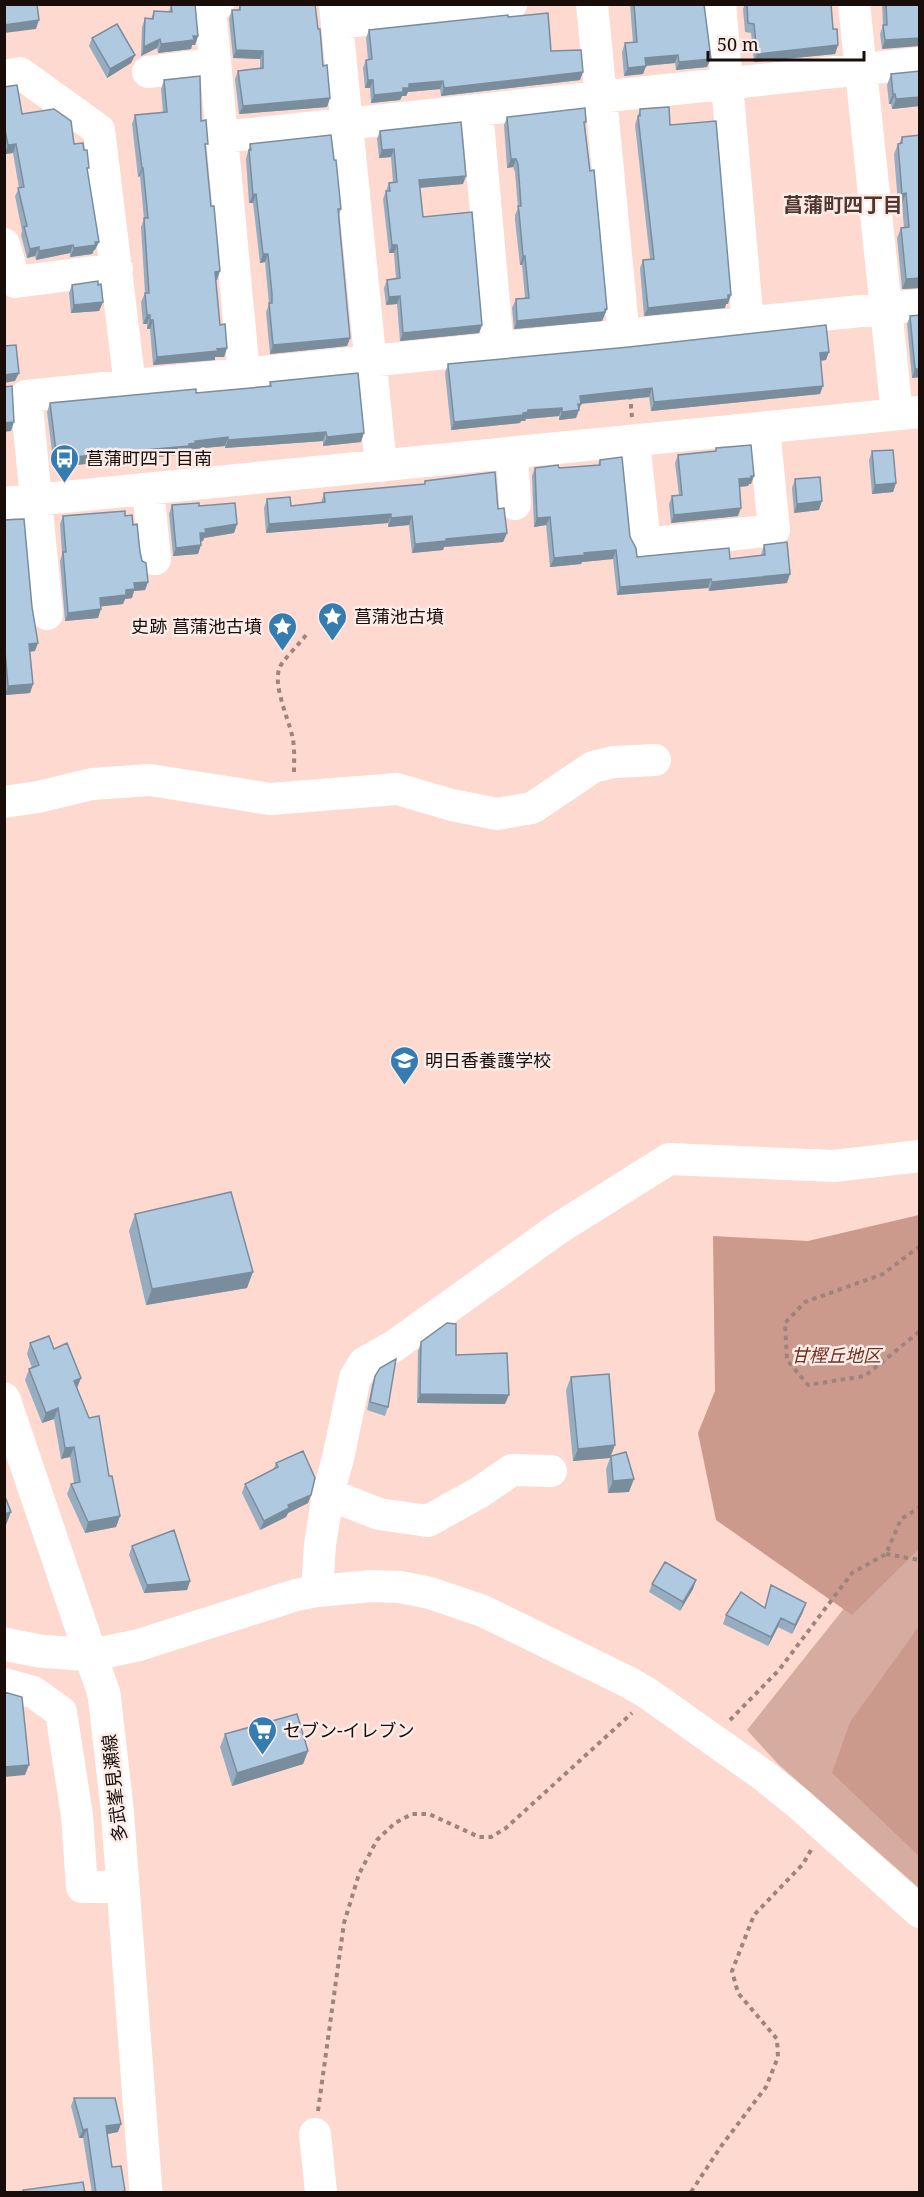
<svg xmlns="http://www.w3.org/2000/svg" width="924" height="2197" font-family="'Noto Serif','Noto Sans JP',serif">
  <rect width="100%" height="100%" fill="#fdd9d0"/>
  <path fill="#d7aca0" d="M919,1248v640l-141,-124 -31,-34 106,-133z"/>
  <path fill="#cb9a8d" d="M919,1215v334l-67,66 -136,-95 -18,-87 17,-42 -2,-155 95,5z
    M919,1626v230l-87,-83 18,-51z"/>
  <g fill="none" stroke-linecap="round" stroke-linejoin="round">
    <path stroke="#9e847d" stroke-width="4" stroke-dasharray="4.5 4.5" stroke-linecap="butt" d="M630,395l2,22
      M294,772c0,-13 1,-25 -2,-37 -4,-17 -20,-52 -12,-68 2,-6 21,-25 26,-32
      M920,1246l-37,28 -78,28 -20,21 2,37 21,25 57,-9 55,-45
      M886,1554l34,6
      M730,1720l49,-50 73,-97 34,-19 15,-35 19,-12
      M318,2111l26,-188 15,-49 18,-34 18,-17 17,-9h17l50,23h12l15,-9 126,-115
      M691,2192l31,-47 44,-58 12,-30 -1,-18 -39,-46 -6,-22 22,-56 49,-51 8,-14"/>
    <path stroke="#fff" stroke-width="32" d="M218,4l-8,4 34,366
      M335,4l46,462
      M592,4l32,334
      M720,4l28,320
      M854,4l43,410
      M337,23l174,-19
      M148,72l67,-8
      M4,76l16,-3 79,57 31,256
      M477,111l21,238
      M222,137l698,-74
      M4,244l11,38 102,-13
      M634,441l11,103 129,-14 -10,-102
      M512,453l3,51
      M148,489l7,70
      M4,503l916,-91
      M47,614l-21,-218c298,-29 596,-58 894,-91
      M4,802l34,-5 54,-13 58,-4 120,19 127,-10 55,16 45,9 35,-6 61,-41 20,-5 42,-2
      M328,1494l51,20 49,7 52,-29 32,-22 39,1
      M317,1591l3,-46 8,-51 10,-36 17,-80 9,-15 30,-17 165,-118 110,-69 165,7 86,-10
      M92,1655l47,-10 157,-50 21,-4 55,-5 28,1 30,6 53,18 145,71 19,11 116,82 36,29 121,108
      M4,1684l29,8 28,20 16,104 5,71h41
      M315,2134l6,58"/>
    <path stroke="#fff" stroke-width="33" d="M4,1399l100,295 13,113 29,385
      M4,1644l35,7 53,4"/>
  </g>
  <path fill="#96adc1" d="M240,4l78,25 5,37 7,32 -3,9 -88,7 -4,-35 3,-8 22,-2v-10l-27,-1 -4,-39 3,-9h6z
    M630,4h74l3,63 -31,3 -1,-7 -29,3 -3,8 -19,2 -2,-24 3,-9h8z
    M745,4h86l2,25 5,16 -3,9 -81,8 -3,-29 -6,-1 -2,-23z
    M882,4h38l-38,45 -2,-15 3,-9z
    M171,5l27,31 -3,9h-3l-1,4 -33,4 -1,-5 -16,8 1,-29 3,-9 6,1 3,-8h15z
    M508,17l43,34 29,29 -139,16 -1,-7 -32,3 -2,4h-4l-2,4 -29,3 -1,-15h-5l-2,-20 3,-8h2l-2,-22 3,-8z
    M92,38l43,17 -4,8 -24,15 -18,-32z
    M920,71v35l-28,3 -1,-5h-2l-2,-19 4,-11z
    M164,80l37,41 5,28 11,131h-1l4,45 7,23 -3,9h-9v3l-62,5 -3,-36h-3v-5h-4l-2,-22 4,-9 -4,-66 3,-8 -4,-43 -2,1 -6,-53 3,-9 28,-2 -2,-24z
    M4,87l18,27 52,30 13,27 8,79h-1l-2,4 -22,3v-4l-34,7 -1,-4 -8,2 -6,-23 1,-4 -7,-35 4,-8 -6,-35 -8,1 -1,-4z
    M640,109l30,16 58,179h-2l-1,4 -81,8 -4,-48 3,-8 7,-1 -15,-134z
    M507,117l79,5 -1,3 5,46 17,138 -5,12 -88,8 -2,-21 4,-9 9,-1 -3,-33h-2l-5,-45v-5l3,-7 -3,-36 -2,-5 -6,1 -3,-43z
    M380,131l83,53 -43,4 3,29 59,108 -3,8 -79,8 -3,-37 -11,1 -2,-17 3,-8 9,-1 -2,-26h-5l-6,-54 6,-16h4l-2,-26 -12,1 -2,-19z
    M902,137l18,151 -18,1 -5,-51 4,-10h3l-2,-24h-4l-4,-50 4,-10h1z
    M250,144l84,16 7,49 -2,6 11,123 -3,8 -77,8 -4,-42 3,-8 -4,-42 -5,1 -7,-60h-4l-3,-44z
    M72,285l31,17 -4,9 -28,2 -2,-20z
    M920,315v62l-8,1 -5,-54 3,-8z
    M826,360l-5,1 -1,33 -169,17 -2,-14 -68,7 -5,14 -17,2v-4l-33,3 -1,2h-4l-1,2 -69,7 -6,-57 3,-9z
    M270,382l91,60 -38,4v-5l-98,7v-2l-32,3 -1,2 -5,1 -1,2 -54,6 -1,2 -24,2v-2l-53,5 -7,-55 3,-9 146,-10 73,-7z
    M716,448l35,36h-2l-1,2 -9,1 -1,29 -67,7 -2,-19 3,-8 7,-1 -4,-32 3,-8 37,-3z
    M872,451l24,32 -3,9 -21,2 -3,-34z
    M600,460l30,77 7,20 93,2 31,-4 3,-10 23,38 -78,8 -1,-3 -91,7 -4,-36 -31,3 -1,2 -31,3 -4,-42 -12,2 -2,-51 3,-8h24l39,-3z
    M795,479l24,31 -25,3 -2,-25z
    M425,481l73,28 9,24 -4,9 -59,5 -1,3 -31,3 -3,-28 -21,2v-4l-122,10 -2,-25 3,-9 24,7 30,-3 3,-10 100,-9z
    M172,505l27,1 38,18 -3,9 -30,5 -1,3 -3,1 -2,12 -25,2 -4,-42z
    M63,516h62l8,9 7,27 8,30 -3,8 -11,1 -2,7 -7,1 -2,5 -22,2 -3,12 -33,3 -5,-60 2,-7 -2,-30z
    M4,520l31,131 -5,1 3,32 -3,9 -25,2z
    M135,1214l112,74 -101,17 -17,-74z
    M421,1342l35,13 49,49 -88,-1 1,-52z
    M30,1343l24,6 23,39 32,88 11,40 -4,11 -31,6 -18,-39 4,-10 3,-1 -4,-26 -9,2 -7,-40 -12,4 -17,-43 4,-11 3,-1 -5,-14z
    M375,1376l13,31 -3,9 -18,-6 5,-25z
    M571,1377l40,79 18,36 -21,1 -2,-24 4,-11 -37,3 -7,-71z
    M276,1463l35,32 -3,8 -20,10 -2,4 -26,13 -18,-37 3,-9 28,-14z
    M132,1546l58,35 -3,9 -43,3 -15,-38z
    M696,1580l-3,9 -13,22 -31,-19 3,-8z
    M771,1585l32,27 -11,22 -14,-7 -10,19 -45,-22 3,-9 39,-8z
    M225,1734l83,17 -5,13 -71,22 -12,-39z
    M74,2098l44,34 -11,2 5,33 13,24v2h-33l-9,-55h-4l-8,-32z"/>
  <path fill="#7a8d9d" d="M39,20l-3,9 -32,4v-8z
    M193,36h5l-3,9h-3l-1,4 -33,4 3,-9z
    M920,38v8l-38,3 3,-9z
    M160,39l-3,9 -16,8 3,-9z
    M838,45l-3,9 -81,8 3,-8z
    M236,50l27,1 -3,8 -27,-1z
    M135,55l-4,8 -24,15 3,-9z
    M678,55l-3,8 -33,3 3,-8z
    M711,59l-4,8 -31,3 3,-8z
    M646,66l-3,8 -19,2 4,-8z
    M583,72l-3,8 -139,16 3,-8z
    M368,80h5l-3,8h-5z
    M443,81l-3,8 -32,3 -2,4h-4l-2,4 -29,3 3,-8 29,-7 6,-4z
    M893,94h2l-4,10h-2z
    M920,97v9l-28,3 4,-10z
    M330,98l-3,9 -88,7 4,-8z
    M16,144l-3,9 -8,1 3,-9z
    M394,149l-3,8 -12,1 3,-8z
    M511,159h5l-3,8 -6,1z
    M142,168h1l-3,8 -2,1z
    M466,176l-3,8 -47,4 3,-8z
    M906,193l-4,11h-4l4,-10z
    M256,194l-3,9h-4l4,-8z
    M95,242h4l-4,8h-1l-2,4 -22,3 4,-9z
    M73,245l-3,8 -34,7 3,-9z
    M392,245h5l-3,8h-5z
    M39,247l-4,9 -8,2 3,-9z
    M263,254h5l-3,8 -5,1z
    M523,256h2l-3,9h-2z
    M220,271l-3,9 -5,1 3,-9z
    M920,278v10l-18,1 4,-10z
    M731,295l-3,9h-2l-1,4 -81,8 4,-8z
    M400,296l-3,8 -11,1 3,-8z
    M103,302l-4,9 -28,2 3,-8z
    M605,309h2l-5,12 -88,8 3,-8z
    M147,315h3l-3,9h-4z
    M150,320h3l-3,9h-3z
    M482,325l-3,8 -79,8 3,-8z
    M350,338l-3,8 -77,8 3,-9z
    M227,348l-3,9h-9v3l-62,5 4,-8z
    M829,352l-3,8 -9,1 3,-8z
    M915,369h5v8l-8,1z
    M19,373l-4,8 -11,2v-8z
    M823,386l-3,8 -169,17 3,-9z
    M652,388l-3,9 -72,7 3,-8z
    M578,404h3l-5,14 -17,2 3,-8z
    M562,408l-3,8 -33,3 -1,2h-4l-1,2 -69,7 3,-8 69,-9 5,-3z
    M14,422l-3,9 -7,1v-9z
    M326,432l-3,9 -98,7 3,-8z
    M364,433l-3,9 -38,4 4,-9z
    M228,437l-3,9 -32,3 -1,2 -5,1 -1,2 -54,6 -1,2 -24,2 3,-8 24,-5 55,-7 6,-3z
    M110,453l-3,9 -53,5 3,-8z
    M751,476h3l-3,8h-2l-1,2 -12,1 3,-8z
    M896,483l-3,9 -21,2 3,-9z
    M822,501l-3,9 -25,3 3,-9z
    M741,508l-3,8 -67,7 3,-8z
    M391,514l-3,9 -122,10 3,-9z
    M412,516l-3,9 -21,2 3,-9z
    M550,517l-4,8 -12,2 3,-9z
    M237,524l-3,9 -30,5 -1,3 -7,1 4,-9 5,-4z
    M507,533l-4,9 -59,5 -1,3 -31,3 3,-9 31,-5z
    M201,545l-3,9 -25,2 3,-8z
    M616,550l-3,9 -31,3 -1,2 -31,3 4,-9 30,-5z
    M790,574l-3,9 -78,8 3,-9z
    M711,579l-3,9 -91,7 3,-8z
    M148,582l-3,8 -11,1 -2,7 -7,1 -2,5 -26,3 3,-9 26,-8 8,-7z
    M101,609l-3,9 -33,3 3,-8z
    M38,643l-3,8 -9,1 3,-8z
    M33,684l-3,9 -25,2 3,-9z
    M253,1272l-6,16 -101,17 6,-16z
    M81,1378l-4,10 -7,3 4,-10z
    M420,1394l89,1 -4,9 -88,-1z
    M58,1408l-4,11 -12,4 4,-10z
    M615,1445l-5,13 -37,3 5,-12z
    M74,1447l-4,10 -9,2 4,-11z
    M634,1479l-5,13 -21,1 5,-12z
    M311,1495l-3,8 -20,10 -2,4 -26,13 4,-9 24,-16z
    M11,1512l-5,13h-2v-11z
    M120,1516l-4,11 -31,6 3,-11z
    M696,1580l-3,9 -13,22 3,-9z
    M190,1581l-3,9 -43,3 3,-8z
    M806,1603l-3,9 -11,22 3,-9z
    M781,1618l-3,9 -10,19 3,-9z
    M308,1751l-5,13 -71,22 5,-13z
    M29,1765l-4,10 -21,2v-10z
    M121,2124l-3,8 -15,3 3,-9z
    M87,2129l-4,9h-4l4,-8z"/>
  <path fill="#afc9e0" stroke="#7a8d9d" stroke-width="1.5" d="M4,4h33l2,16 -35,5z
    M195,4l3,32h-5l1,4 -33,4 -1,-5 -16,8 1,-29 8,1 1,-8 18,1 -1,-7z
    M240,4h75l3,25h2l3,37 4,-1 3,33 -87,8 -5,-35 25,-3v-17l-27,-1 -4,-40h8z
    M634,4h70l7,55 -32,3 -1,-7 -33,3 1,8 -18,2 -3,-25 12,-1z
    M747,4h84l2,25h4l1,16 -81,9 -3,-30 -6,-1z
    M886,4h34v34l-35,2 -2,-15h4z
    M548,13l3,38 30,-1 2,22 -139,16 -1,-7 -34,3v4h-6v4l-29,3 -1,-15h-5l-2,-20 6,-1 -3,-29 139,-15v2z
    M117,24l18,31 -25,14 -18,-31z
    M920,71v26l-24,2 -1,-5h-2l-2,-20z
    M200,76l1,45 5,-1 2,24h-3l6,62h3l6,65 -5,1 5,53 5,-1 2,24 -10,1 1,2 -61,6 -4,-37h-3v-5h-3l-2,-22h4l-5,-75h4l-5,-50h-1l-7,-53 32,-3 -3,-32z
    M17,85l5,29 32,-5 17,12 3,23 9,-1 1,7h3l2,18h-2l12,74h-4l1,3 -22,3 -1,-3 -34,6v-4l-9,2 -6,-22 3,-1 -9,-38 6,-1 -8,-43 -8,1 -4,-20v-38z
    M669,107l1,18 46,-4 15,174h-3v4l-80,9 -5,-48 11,-1 -16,-143h2v-7z
    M585,108l1,14h-2l6,49 4,-1 13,139h-2v3l-88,9 -1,-22 13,-1 -4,-42h-2l-4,-44 -1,-6h3l-3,-42 -2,-5h-5l-4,-42z
    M461,122l5,54 -47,4 4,37 49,-5 10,113 -79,8 -3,-37 -11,1 -2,-17 13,-2 -3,-33h-5l-6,-54h4l-1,-8 8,-1 -3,-33 -12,1 -2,-19z
    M331,135l3,25h2l5,49h-3l12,129 -77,7 -4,-42h3v-9l-4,-40h-5l-7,-60 -3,1 -4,-45h2l-1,-6z
    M920,135v143l-14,1 -5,-51 8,-1 -3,-34 -4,1 -4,-50 4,-1v-6z
    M98,281v4l3,-1 2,18 -29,3 -2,-20z
    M920,315v54h-5l-5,-53z
    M826,325l3,27 -9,1 3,33 -169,16 -2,-14 -72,8 1,8h-3l1,6 -17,2v-4l-34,2v2l-5,1v2l-69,7 -6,-58 181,-17z
    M16,345l3,28 -15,2v-29z
    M358,373l6,60 -37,4 -1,-5 -98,8v-3l-33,4 1,2 -7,1v2l-55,5 1,3 -25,2v-3l-53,6 -7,-56 146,-14v4l75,-7 -1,-4z
    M12,386l2,36 -10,1v-36z
    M751,445l3,31h-3v2l-12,1 2,29 -67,7 -2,-19 10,-1 -4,-40 38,-4v-3z
    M893,450l3,33 -21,2 -3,-34z
    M622,457l8,80 6,11 1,9 92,-9 1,11 35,-4 -1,-10 23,-3 3,32 -78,8 -1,-3 -91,8 -4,-37 -32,3 1,2 -31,3 -4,-41 -13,1 -2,-50 23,-3 1,3 41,-3v-5z
    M495,472l3,37 6,-1 3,25 -61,6v2l-31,3 -3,-28 -21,2v-4l-122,10 -2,-25 23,-2 1,9 34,-4 -1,-9 101,-9v-3z
    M820,477l2,24 -25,3 -2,-25z
    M199,503v3l36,-3 2,21 -32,5 1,4h-6l1,12 -25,3 -4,-43z
    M125,511v5l7,-1 1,10 4,-1 3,28 2,9 4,2 2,19 -14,1 1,6 -9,1v5l-26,3 1,11 -33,4 -5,-61h3l-3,-36z
    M24,519l8,88 6,36 -9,1 4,40 -25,2 -4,-47v-119z
    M231,1192l22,80 -101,17 -17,-75z
    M447,1323l9,1v31l51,-2 2,42 -89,-1 1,-52z
    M49,1336l5,13 13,-6 14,35 -7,3 15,37 10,-2 10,60h3l8,40 -32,6 -17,-38 9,-2 -6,-35 -9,1 -7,-40 -12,5 -17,-44 10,-4 -9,-22z
    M396,1359l-8,48 -18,-5 5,-26 5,-8z
    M609,1374l6,71 -37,4 -7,-72z
    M303,1451l12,27 -4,17 -23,10 1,3 -25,13 -19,-37 33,-17 -2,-4z
    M626,1452l8,27 -21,2 -2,-25z
    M4,1494l7,18 -7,2z
    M174,1530l16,51 -43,4 -15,-39z
    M665,1562l31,18 -13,22 -31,-18z
    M771,1585l35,18 -11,22 -14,-7 -10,19 -45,-22 15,-23 24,16z
    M4,1692l18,5 7,68 -25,2z
    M297,1714l11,37 -71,22 -12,-39z
    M74,2098h41l6,26 -15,2 6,41 9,-1 4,25 -8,2h-21l-9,-64 -4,1z
    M83,2182l2,11h-61l-1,-3z"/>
  <defs>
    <symbol id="bus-pin" viewBox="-11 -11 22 30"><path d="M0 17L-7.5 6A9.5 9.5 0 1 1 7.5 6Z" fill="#357cb1" stroke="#fbece8"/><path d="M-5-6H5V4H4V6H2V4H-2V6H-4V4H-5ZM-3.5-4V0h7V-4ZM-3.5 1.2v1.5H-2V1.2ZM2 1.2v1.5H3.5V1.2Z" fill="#fff"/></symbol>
    <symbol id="sight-pin" viewBox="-11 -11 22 30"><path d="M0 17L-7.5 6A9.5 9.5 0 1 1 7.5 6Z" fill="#357cb1" stroke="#fbece8"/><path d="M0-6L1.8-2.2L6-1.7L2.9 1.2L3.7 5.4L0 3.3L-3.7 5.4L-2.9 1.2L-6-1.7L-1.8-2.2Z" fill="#fff"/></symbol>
    <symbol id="school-pin" viewBox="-11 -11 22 30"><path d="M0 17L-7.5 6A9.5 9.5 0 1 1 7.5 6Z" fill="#357cb1" stroke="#fbece8"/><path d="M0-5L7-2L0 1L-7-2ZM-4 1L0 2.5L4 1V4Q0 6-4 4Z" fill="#fff"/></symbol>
    <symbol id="supermarket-pin" viewBox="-11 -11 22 30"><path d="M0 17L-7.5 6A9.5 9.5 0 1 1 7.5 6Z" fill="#357cb1" stroke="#fbece8"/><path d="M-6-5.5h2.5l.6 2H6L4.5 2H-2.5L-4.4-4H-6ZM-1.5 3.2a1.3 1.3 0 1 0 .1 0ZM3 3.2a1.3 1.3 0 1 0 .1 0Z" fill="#fff"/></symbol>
  </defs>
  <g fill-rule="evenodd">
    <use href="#bus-pin" x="48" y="442" width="33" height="45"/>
    <use href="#sight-pin" x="316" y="600" width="33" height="45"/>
    <use href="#sight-pin" x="266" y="610" width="33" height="45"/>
    <use href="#school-pin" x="388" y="1044" width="33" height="45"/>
    <use href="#supermarket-pin" x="246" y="1714" width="33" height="45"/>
  </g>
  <g text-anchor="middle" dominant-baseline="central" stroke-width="5" stroke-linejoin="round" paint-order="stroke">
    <g font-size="18" fill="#190d0a" stroke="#fbece8" text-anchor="start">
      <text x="86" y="458">菖蒲町四丁目南</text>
      <text x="354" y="616">菖蒲池古墳</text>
      <text x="262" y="626" text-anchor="end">史跡 菖蒲池古墳</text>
      <text x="425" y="1060">明日香養護学校</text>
      <text x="283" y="1730">セブン-イレブン</text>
    </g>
    <g font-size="18" font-style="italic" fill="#6f3122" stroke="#fbece8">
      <text x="836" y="1355">甘樫丘地区</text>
    </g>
    <g font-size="18" fill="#190d0a" stroke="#fbece8">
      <text transform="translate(114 1788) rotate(-96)">多武峯見瀬線</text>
    </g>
    <g font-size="20" font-weight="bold" fill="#51352e" stroke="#fbece8">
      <text x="843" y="204">菖蒲町四丁目</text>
    </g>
  </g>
  <rect width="924" height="2197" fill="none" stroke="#190d0a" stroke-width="12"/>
  <path d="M708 51v9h156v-9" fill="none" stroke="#190d0a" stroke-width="3"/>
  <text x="717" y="51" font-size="18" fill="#190d0a" stroke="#fbece8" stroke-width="4.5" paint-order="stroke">50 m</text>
</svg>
